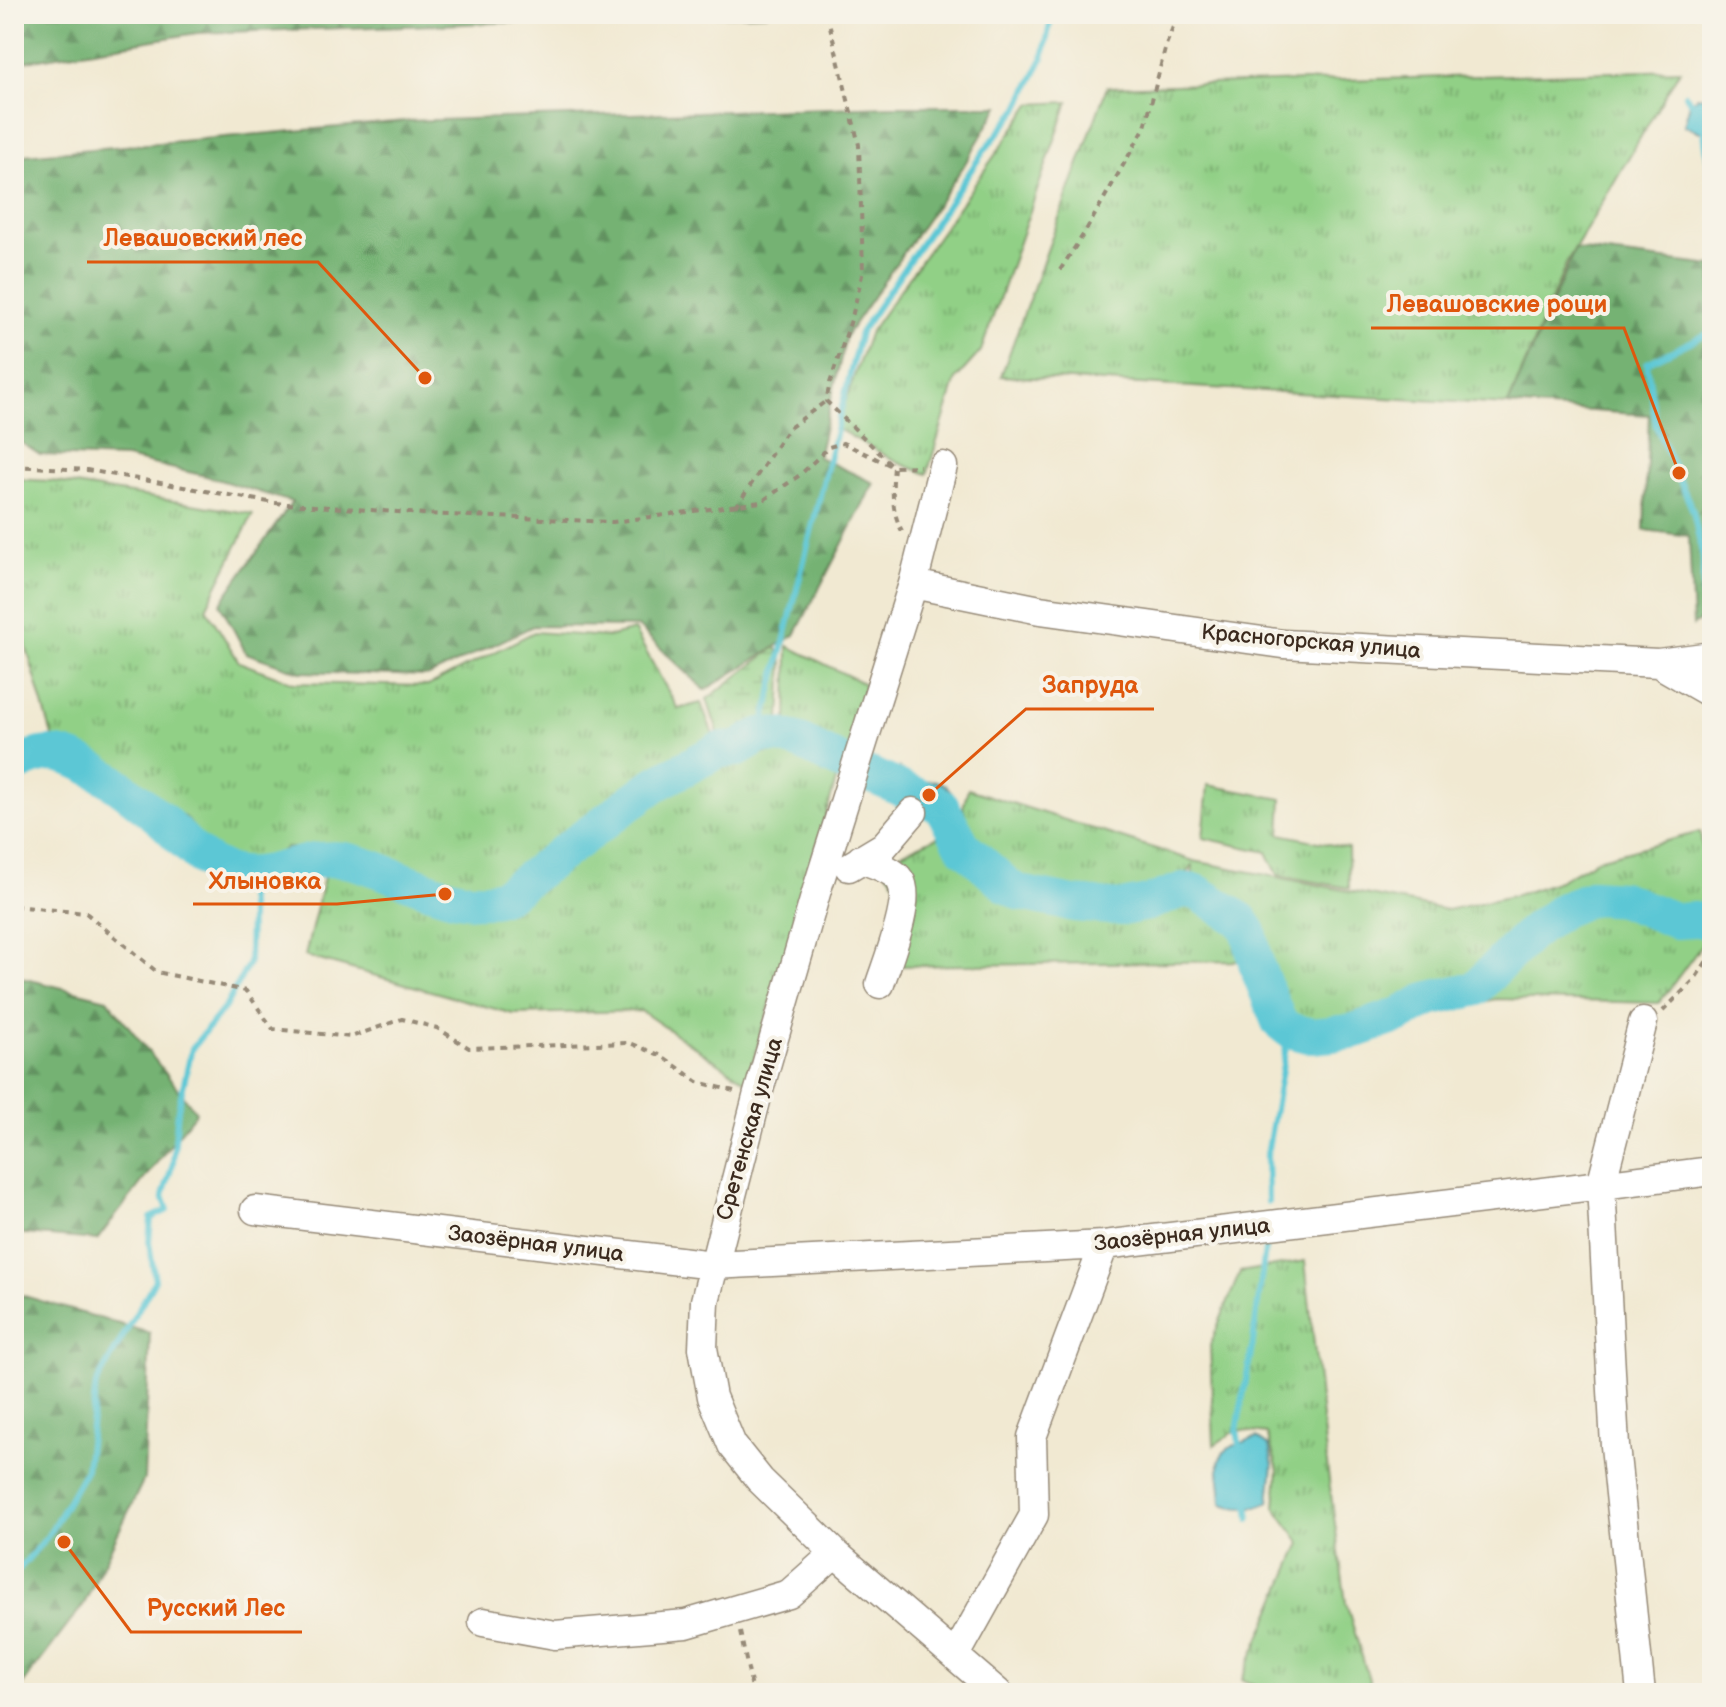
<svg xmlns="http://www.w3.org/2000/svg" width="1726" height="1707" font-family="'Balsamiq Sans',sans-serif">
  <defs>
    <pattern id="grass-tufts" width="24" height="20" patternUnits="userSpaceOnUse" patternTransform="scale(2)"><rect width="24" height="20" fill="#91d086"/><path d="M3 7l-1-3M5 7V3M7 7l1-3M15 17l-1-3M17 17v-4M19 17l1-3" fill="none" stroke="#78a96d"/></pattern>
    <pattern id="forest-firs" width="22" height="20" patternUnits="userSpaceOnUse" patternTransform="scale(2)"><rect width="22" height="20" fill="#74b273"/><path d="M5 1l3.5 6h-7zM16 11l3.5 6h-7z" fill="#60915e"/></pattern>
    <pattern id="wetland-marsh" width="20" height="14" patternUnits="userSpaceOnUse" patternTransform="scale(2)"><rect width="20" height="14" fill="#91d086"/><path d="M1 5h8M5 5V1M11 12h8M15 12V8" fill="none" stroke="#78a96d"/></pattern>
  </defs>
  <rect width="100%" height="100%" fill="#f7f3e8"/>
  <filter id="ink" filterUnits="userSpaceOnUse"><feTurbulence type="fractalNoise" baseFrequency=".0125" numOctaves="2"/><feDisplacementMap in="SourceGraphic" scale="16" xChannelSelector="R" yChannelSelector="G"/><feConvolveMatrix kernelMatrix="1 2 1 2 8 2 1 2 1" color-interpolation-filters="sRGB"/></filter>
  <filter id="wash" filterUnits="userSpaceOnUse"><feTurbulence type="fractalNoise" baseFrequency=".006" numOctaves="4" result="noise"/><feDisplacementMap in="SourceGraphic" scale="32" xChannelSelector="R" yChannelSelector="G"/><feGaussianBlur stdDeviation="1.8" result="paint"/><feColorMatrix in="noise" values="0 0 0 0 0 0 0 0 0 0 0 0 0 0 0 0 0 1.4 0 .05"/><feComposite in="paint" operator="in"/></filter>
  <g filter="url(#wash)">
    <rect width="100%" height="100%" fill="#f1e9d2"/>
    <path fill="url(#grass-tufts)" stroke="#667d52" stroke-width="2" d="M1680,70l-114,194 -58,141 -507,-29 106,-289z
      M1068,102l-87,249 -25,28 -29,95 -28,-11 -63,-35 33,-94 162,-230z
      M14,479l37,2 202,33 -47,94 33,54 55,21 134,3 106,-54 74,5 26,-7 44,79 23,-6 15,40 -103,52 -12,20 -39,21 -16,23 -54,33 -39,-4 -76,-24 -22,-12 -23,-4h-46l-30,19 -44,-16 -26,-33 -66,-44 -67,-35 -39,-135z
      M788,646l77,38 -18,77 -60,-37z
      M783,750l54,27 -90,305 -106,-71 -128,3 -208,-58 21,-87 138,40 31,3 85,-65 117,-80z
      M1208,785l74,14 -2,35 68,14 1,40 -71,-13 -11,-23 -64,-14z
      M968,789l226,72 253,49 70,-15 42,-14 39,-22 102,-27 12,78v21l-53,72 -163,-4 -100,24 -71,5 -36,-8 -35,-105 -62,-31 1,-20 -8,15 -46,20 -36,5 -72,-16 -28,-12 -45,-49z
      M939,836l80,64 104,16 62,-18 56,41 3,22 -350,5 16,-64 -30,-39z
      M1305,1261l23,212 18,130 27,90h-103l-28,-14 59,-136 -26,-36 3,-38 -11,-35 -30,-4 -23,15 -4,-100 30,-73z"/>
    <path fill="url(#forest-firs)" stroke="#586e48" stroke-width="2" d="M14,14h754l-571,19 -183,30z
      M893,106h106l-36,61 -117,169 -28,121 56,26 -79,152 -90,55 -67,-63 -105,-1 -104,50 -129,-4 -54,-19 -26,-49 72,-102 -86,-26 -80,-18 -86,-3 -26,-17v-282l391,-35z
      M1575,249l137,17v347l-19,12 -4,-89 -45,-6 5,-115 -141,-10z
      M14,976l93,23 89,113 -99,128 -83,-7z
      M14,1293l136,40 -6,146 -60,125 -68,89z"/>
    <path fill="url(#wetland-marsh)" stroke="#667d52" stroke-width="2" d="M776,647l7,15 -3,56 -19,17 -40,7 -14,-43z"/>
    <path fill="#5bc7d5" stroke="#4b787a" stroke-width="2" d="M1698,96l14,2v33l-12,1 -16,-7 6,-22z
      M900,769l14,16c15,-7 30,-6 38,9l-4,13 6,5 -7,7 -24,-17 -15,-6 -10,-9z
      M1257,1438l12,8 4,19 -4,37c-17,8 -30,7 -47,2 -1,-41 -17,-53 35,-66z"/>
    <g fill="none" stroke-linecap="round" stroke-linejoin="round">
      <path stroke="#5bc7d5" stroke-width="6" d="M1685,95l11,13
        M1703,125l9,64
        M1712,325l-1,7 -64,31 9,63 37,85 10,47v45l9,19
        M761,735l99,-402 124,-182 34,-42 25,-51 9,-44
        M1268,1202l-1,-48 22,-124
        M1240,1448l-3,-18 16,-88 14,-108
        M1248,1503l2,16
        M14,1575l33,-38 39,-68 10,-85 59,-104 -6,-38 2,-24 17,-8 -5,-14 10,-33 5,-54 14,-61 33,-41 24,-44 1,-47 -4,-41"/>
      <path stroke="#5bc7d5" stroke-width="36" d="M14,766c11,-5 22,-11 34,-12 35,-1 89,45 115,67 23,21 35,41 67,51 37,11 75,-18 114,-12 47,7 119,58 163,34l147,-109 65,-35 19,-1 23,-14 20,1 19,6 49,24
        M870,775l71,31 22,40 46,41 12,6 53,11 48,4 26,-5 35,-13 14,2 44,28 8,12 8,35 22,55 10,8 23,6 39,-4 49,-17 29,-16 46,-10 54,-54 33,-25 31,-13 28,2 55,22 36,-2"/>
    </g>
  </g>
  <g filter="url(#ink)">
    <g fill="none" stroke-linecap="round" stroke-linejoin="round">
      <defs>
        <path id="minor" d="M943,466l-30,118 -95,302 -61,211 -52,204 -2,47 9,49 20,48 28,35 75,73 163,140
          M913,584l127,26 243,34 375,19 54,-7
          M1658,663l54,31
          M861,859c12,5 32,10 39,21 13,19 -13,82 -20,104
          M849,867l35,-21 29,-34
          M1643,1022l-42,163 111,-14
          M255,1210l458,55 391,-20 497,-60 14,261 26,247
          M483,1622l72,13 131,-11 103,-30 46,-41
          M956,1655l78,-140 -2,-78 72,-192"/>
      </defs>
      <use href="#minor" stroke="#968a78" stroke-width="31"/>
      <path stroke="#968a78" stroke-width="4" stroke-dasharray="6 6" stroke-linecap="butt" d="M827,14l32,131 4,126 -11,46 -22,66 -4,18 68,66c-2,22 -3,44 8,64
        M1060,270l25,-38 60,-105 21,-82 12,-31
        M14,466l73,4 187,33 150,11 189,8 148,-20 39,-27 29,-28 14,-4 51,24 26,-1
        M736,507l52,-78 38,-28
        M14,906l72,7 71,59 89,19 27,38 78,8 51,-18 35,9 32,20 161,-5 32,13 36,26 36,9
        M1663,1011l32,-32 17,-26
        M740,1632l13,61"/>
      <use href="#minor" stroke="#fff" stroke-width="28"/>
    </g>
  </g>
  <g text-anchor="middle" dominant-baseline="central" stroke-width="8" stroke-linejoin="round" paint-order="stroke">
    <g font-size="22" fill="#3b2a1e" stroke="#f7f3e8">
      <text transform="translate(1311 642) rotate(5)">Красногорская улица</text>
      <text transform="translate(750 1129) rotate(-74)">Сретенская улица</text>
      <text transform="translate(1182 1235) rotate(-6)">Заозёрная улица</text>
      <text transform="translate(536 1244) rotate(7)">Заозёрная улица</text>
    </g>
  </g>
  <path fill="none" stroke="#df570d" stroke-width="3" d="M425 378L318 262H87M1679 473L1624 328H1371M929 795L1026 709H1154M445 894L337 904H193M64 1542L131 1632H302"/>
  <g fill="#df570d" stroke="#f7f3e8" stroke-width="3">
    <circle cx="425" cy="378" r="8"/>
    <circle cx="1679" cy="473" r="8"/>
    <circle cx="929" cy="795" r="8"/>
    <circle cx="445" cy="894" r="8"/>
    <circle cx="64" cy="1542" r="8"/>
  </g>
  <g font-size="24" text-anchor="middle" font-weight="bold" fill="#df570d" stroke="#f7f3e8" stroke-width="8" stroke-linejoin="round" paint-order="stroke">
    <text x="203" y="246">Левашовский лес</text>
    <text x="1497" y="312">Левашовские рощи</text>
    <text x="1090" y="693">Запруда</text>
    <text x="265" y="889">Хлыновка</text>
    <text x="216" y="1616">Русский Лес</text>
  </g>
  <rect width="1726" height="1707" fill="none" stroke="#f7f3e8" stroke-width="48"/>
</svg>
